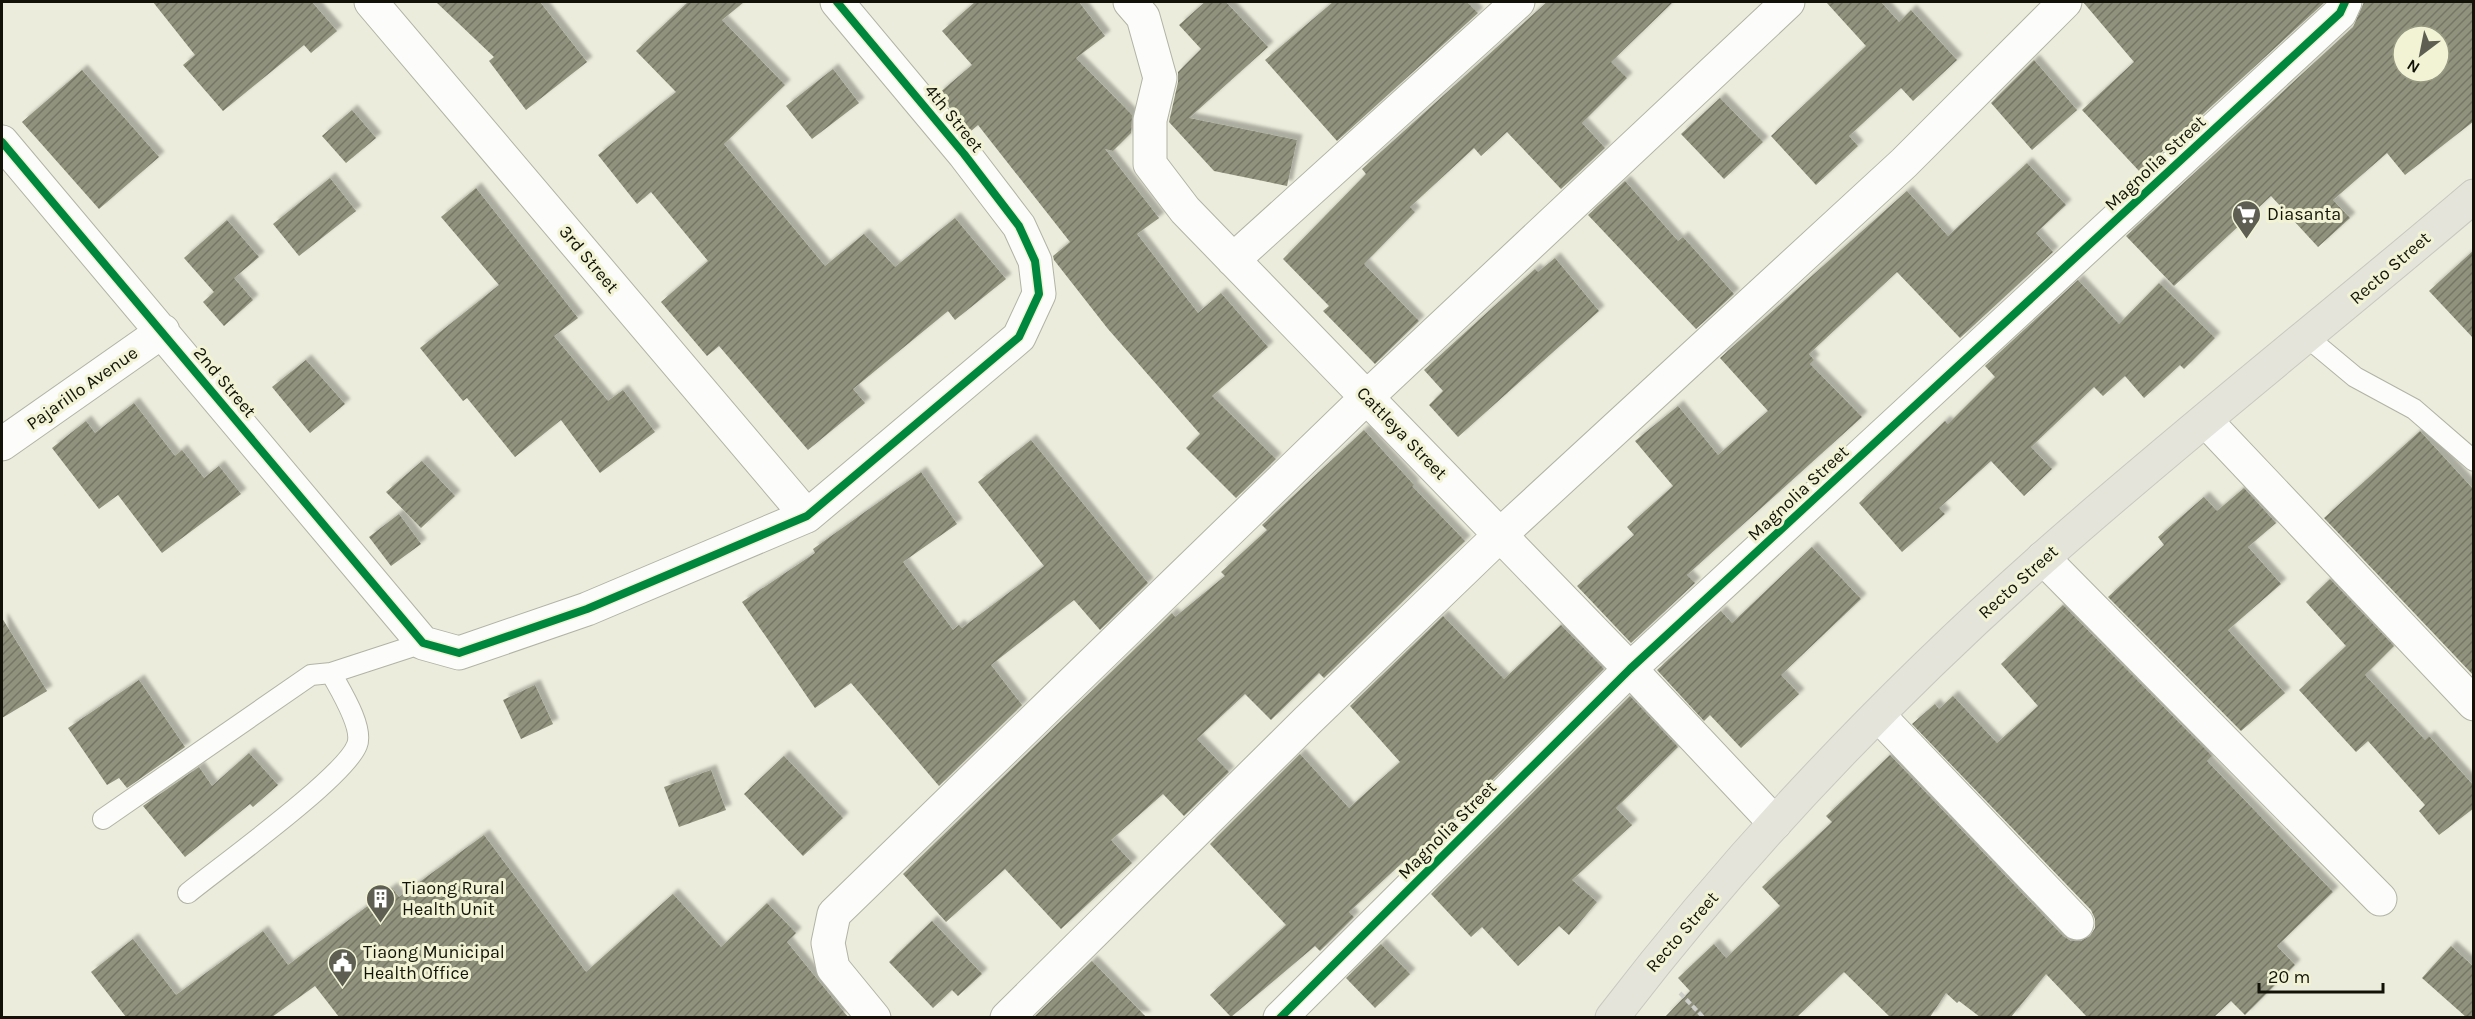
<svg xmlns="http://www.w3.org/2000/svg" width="2475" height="1019" font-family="Karla,sans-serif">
  <defs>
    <pattern id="building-hatch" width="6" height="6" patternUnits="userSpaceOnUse" patternTransform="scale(1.5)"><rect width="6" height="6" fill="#91927d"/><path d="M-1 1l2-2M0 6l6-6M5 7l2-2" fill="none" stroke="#757664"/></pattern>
    <filter id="shadow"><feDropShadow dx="5.5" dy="-5.5" stdDeviation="1.5" flood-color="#0004"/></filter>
  </defs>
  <rect width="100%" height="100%" fill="#ebecdb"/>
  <path fill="url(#building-hatch)" fill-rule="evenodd" filter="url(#shadow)" d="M153,2h159l25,29 -26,22 -7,-8 -81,66 -40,-46 12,-10z
    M436,2h104l47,60 -61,48 -37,-49 5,-4z
    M688,2h56l-22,18 63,65 -61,59 101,122 39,-32 31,33 60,-49 51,61 -51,41 -7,-9 -95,78 12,14 -57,47 -89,-104 -12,10 -46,-54 47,-41 -57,-69 -14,12 -39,-49 78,-63 -40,-41z
    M975,2h104l26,34 -29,22 56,57 -1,18 -18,18 -8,-2 54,69 -22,16 61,79 23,-20 47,54 -56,49 64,63 -40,39 -50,-50 14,-14 -92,-105 -54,-69 -1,-4 17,-14 -92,-117 -8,7 -32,-38 34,-29 -30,-34z
    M1205,2h21l42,45 -79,71 108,22 -10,46 -73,-15 -45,-49 9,-40v-10l23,-23 -22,-24z
    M1333,2h134l11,11 -141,128 -72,-81z
    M1547,2h126l-62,60 16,16 -45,45 23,25 -44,41 -54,-57 -26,24 -7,-8 -64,59 5,5 -51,52 55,57 -44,43 -52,-53 6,-5 -46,-47 83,-85 -4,-5z
    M1826,2h55l18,20 12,-12 46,50 -44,41 -12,-13 -52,48 9,10 -42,39 -45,-49 95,-90z
    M2083,2h242l-185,170 -58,-62 52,-48z
    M2364,2h110v119l-69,54 -18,-22 -54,47 17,18 -32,29 -47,-51 -97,90 -48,-50 227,-209zM2403,36h36v36h-36z
    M2034,60l43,50 -45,40 -41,-47z
    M833,69l26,34 -47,36 -26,-33z
    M82,70l77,87 -60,52 -77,-87z
    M1720,98l43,44 -39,37 -43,-45z
    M352,110l24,28 -30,25 -24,-27z
    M2027,163l39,42 -30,28 17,19 -93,86 -63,-66 -88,82 5,6 -4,4 52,53 -175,158 8,8 -64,60 -54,-57 57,-51 -7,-8 46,-41 -38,-45 43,-35 40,49 50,-44 -48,-53 187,-167 41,45z
    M330,178l26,33 -57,45 -26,-32z
    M1625,181l53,60 5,-4 51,57 -38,35 -108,-114z
    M476,188l102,130 -24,18 54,65 15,-11 32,42 -55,41 -39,-53 -46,37 -48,-59 -4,3 -43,-53 79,-63 -58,-68z
    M227,220l32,37 -25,21 19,22 -29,26 -21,-24 11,-10 -30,-34z
    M2474,250v89l-45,-48z
    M1555,258l44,53 -141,126 -29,-32 14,-14 -19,-21 111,-101 3,3z
    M2078,280l41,44 40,-41 56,55 -31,31 -4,-4 -36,33 -19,-22 -22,20 -9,-9 -63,60 21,22 -28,27 -33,-35 -52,47 6,6 -43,38 -43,-49 86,-82 3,3 47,-47 -10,-11z
    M306,360l39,44 -35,29 -38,-46z
    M134,403l41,53 7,-6 22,28 15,-12 22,28 -79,59 -44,-58 -19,14 -47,-61 34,-27 9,12z
    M1364,430l50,55 -2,1 53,55 -141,137 -5,-5 -48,47 -26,-26 -48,45 32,33 -45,44 -21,-22 -52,46 21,23 -71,66 -56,-60 -59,53 -43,-48 269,-261 3,4 50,-41 -4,-4 46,-42 -5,-5z
    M2420,431l54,59v186l-150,-158z
    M1031,440l117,143 -48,47 -26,-30 -83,65 31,40 -83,81 -88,-103 -36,25 -73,-106 73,-49 -2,-4 108,-77 36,52 -54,38 50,68 6,-5 3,3 82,-62 -66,-84z
    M422,461l33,35 -34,32 -35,-36z
    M2244,488l32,35 -28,24 33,37 -53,46 57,63 -44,38 -133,-134 56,-52 -6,-8 46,-40 13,14z
    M399,514l22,30 -30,22 -22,-29z
    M1812,547l49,52 -80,76 18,19 -58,54 -31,-33 -6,6 -47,-51 64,-59 11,12z
    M2330,579l64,67 -29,29 60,65 4,-4 45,50v22l-35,27 -20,-24 6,-6 -57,-64 -12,11 -57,-62 47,-44 -40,-44z
    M2063,605l149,151 -5,5 126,131 -56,54 18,19 -50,50 -14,-14 -17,16h-127l-41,-43 -35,43h-31l-21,-16 -2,2 -11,-10 -16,24h-40l-46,-45 -47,45h-132l25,-26 -12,-13 36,-34 12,14 54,-52 -18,-19 70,-65 -6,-6 64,-61 173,181 8,5h10l9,-5 5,-8v-9l-4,-9 -179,-186 23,-20 4,5 14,-13 44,47 41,-37 -37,-42z
    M1443,616l61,63 57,-54 43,44 -198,197 -4,-3 -53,49 5,5 -34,34 -5,-5 -84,71 -21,-22 76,-70 -76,-81 90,-90 49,54 51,-46 -50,-56z
    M2,618l45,73 -45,27z
    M139,680l46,67 -58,41 -8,-10 -12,7 -39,-57z
    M535,685l18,39 -32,15 -18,-39z
    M1630,696l48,51 -62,61 16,17 -60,55 25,22 -28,33 -10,-9 -41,40 -36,-39 -11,10 -40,-43z
    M249,753l29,32 -25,22 -3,-3 -65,53 -42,-51 56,-39 13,19z
    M784,756l59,62 -40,38 -59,-62z
    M711,770l15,40 -47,17 -15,-40z
    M484,835l102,137 87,-78 48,53 46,-44 29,30 -9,9 61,75h-509l-24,-31 -43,31h-146l-35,-45 42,-33 43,56 87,-64 25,34 104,-77 7,9z
    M932,921l50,53 -24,22 -6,-6 -19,18 -44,-46z
    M1381,944l29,30 -35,34 -29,-30z
    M2451,946l23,21v50h-8l-44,-39z
    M1092,961l54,56h-112z"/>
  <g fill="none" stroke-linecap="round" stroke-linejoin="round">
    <defs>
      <path id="service" d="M2307,337l48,40 59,32 60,52
        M103,819l208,-144 20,-2 92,-30
        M188,893c33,-27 157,-116 169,-148 7,-18 -17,-55 -26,-72"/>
      <path id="minor" d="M371,2l436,514
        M1130,2l13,15 17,61 -10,42v44l35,46 445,459 145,154
        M2,142l421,501 36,10 128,-44 220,-93 212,-179 20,-43 -4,-33 -16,-35 -55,-72 -127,-152
        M1233,260l285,-258
        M2206,421l268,283
        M2,444l161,-113
        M2043,558l337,341
        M1879,716l198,207
        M874,1018l-41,-50 -5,-25 6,-29 533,-517 421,-395
        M1007,1018l300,-297 193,-186 404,-372 161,-161
        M1280,1018l350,-349 710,-656 5,-11"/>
      <path id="primary" d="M1612,1018c127,-166 274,-320 430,-459 141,-125 289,-241 432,-363"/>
    </defs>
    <use href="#service" stroke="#b2b3a5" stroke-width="22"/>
    <use href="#minor" stroke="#b2b3a5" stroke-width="35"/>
    <use href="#primary" stroke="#c8c8c1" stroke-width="35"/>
    <path stroke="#cdcdc9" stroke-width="4" stroke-dasharray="6 3" stroke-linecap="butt" d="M1680,993l24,25"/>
    <use href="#service" stroke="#fcfcfa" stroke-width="20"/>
    <use href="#minor" stroke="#fcfcfa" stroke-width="33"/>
    <use href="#primary" stroke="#e4e4da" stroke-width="33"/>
    <defs>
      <path id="cycleway" d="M2,142l421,501 36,10 128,-44 220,-93 212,-179 20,-43 -4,-33 -16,-35 -55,-72 -127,-152
        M1280,1018l350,-349 710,-656 5,-11"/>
    </defs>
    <use href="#cycleway" stroke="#f1f3d4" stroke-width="11"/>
    <use href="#cycleway" stroke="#00873e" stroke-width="8"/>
  </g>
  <defs>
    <symbol id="supermarket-pin" viewBox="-11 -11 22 30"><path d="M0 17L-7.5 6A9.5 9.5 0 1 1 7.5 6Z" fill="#5e5e52" stroke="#f1f3d4"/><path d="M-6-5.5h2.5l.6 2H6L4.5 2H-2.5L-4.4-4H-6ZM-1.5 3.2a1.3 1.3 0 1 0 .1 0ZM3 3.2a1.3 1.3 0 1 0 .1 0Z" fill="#fff"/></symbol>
    <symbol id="building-pin" viewBox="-11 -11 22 30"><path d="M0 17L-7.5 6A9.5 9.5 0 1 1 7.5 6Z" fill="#5e5e52" stroke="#f1f3d4"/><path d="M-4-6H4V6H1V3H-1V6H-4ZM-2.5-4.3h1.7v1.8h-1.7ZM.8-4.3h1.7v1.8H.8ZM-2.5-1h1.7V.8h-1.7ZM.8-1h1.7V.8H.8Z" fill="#fff"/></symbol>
    <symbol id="civic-pin" viewBox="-11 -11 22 30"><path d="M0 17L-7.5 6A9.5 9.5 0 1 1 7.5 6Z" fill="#5e5e52" stroke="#f1f3d4"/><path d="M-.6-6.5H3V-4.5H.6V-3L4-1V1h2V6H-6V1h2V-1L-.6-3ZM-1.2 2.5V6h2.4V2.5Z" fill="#fff"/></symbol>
  </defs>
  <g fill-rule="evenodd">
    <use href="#supermarket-pin" x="2230" y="198" width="33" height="45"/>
    <use href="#building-pin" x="364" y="882" width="33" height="45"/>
    <use href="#civic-pin" x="326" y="946" width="33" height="45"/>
  </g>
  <g text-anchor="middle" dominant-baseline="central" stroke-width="6" stroke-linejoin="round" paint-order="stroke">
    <g font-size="18" fill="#121208" stroke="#f1f3d4">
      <text transform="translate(954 118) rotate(51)">4th Street</text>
      <text transform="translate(2155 163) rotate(-43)">Magnolia Street</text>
      <text transform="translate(589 259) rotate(50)">3rd Street</text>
      <text transform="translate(2390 268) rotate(-41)">Recto Street</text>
      <text transform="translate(225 382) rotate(50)">2nd Street</text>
      <text transform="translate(82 388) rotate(-35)">Pajarillo Avenue</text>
      <text transform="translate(1402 433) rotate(46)">Cattleya Street</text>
      <text transform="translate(1798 493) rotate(-43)">Magnolia Street</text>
      <text transform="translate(2018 582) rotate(-42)">Recto Street</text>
      <text transform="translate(1447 830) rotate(-45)">Magnolia Street</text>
      <text transform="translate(1682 932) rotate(-49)">Recto Street</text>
    </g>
    <g font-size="18" fill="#121208" stroke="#f1f3d4" text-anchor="start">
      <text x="2267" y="214">Diasanta</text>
      <text x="402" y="888">Tiaong Rural<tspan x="402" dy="21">Health Unit</tspan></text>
      <text x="363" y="952">Tiaong Municipal<tspan x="363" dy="21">Health Office</tspan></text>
    </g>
  </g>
  <rect width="2475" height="1019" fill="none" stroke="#121208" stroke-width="6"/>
  <g transform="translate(2421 54) rotate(212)"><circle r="28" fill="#f1f3d4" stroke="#989982" stroke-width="1.5"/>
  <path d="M0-4.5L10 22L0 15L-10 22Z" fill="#5e5e52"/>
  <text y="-9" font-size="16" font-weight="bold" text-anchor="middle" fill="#121208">N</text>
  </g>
  <path d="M2259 983v9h124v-9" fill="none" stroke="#121208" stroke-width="3"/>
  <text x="2268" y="983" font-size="18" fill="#121208" stroke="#f1f3d4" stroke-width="4.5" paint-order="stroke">20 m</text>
</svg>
